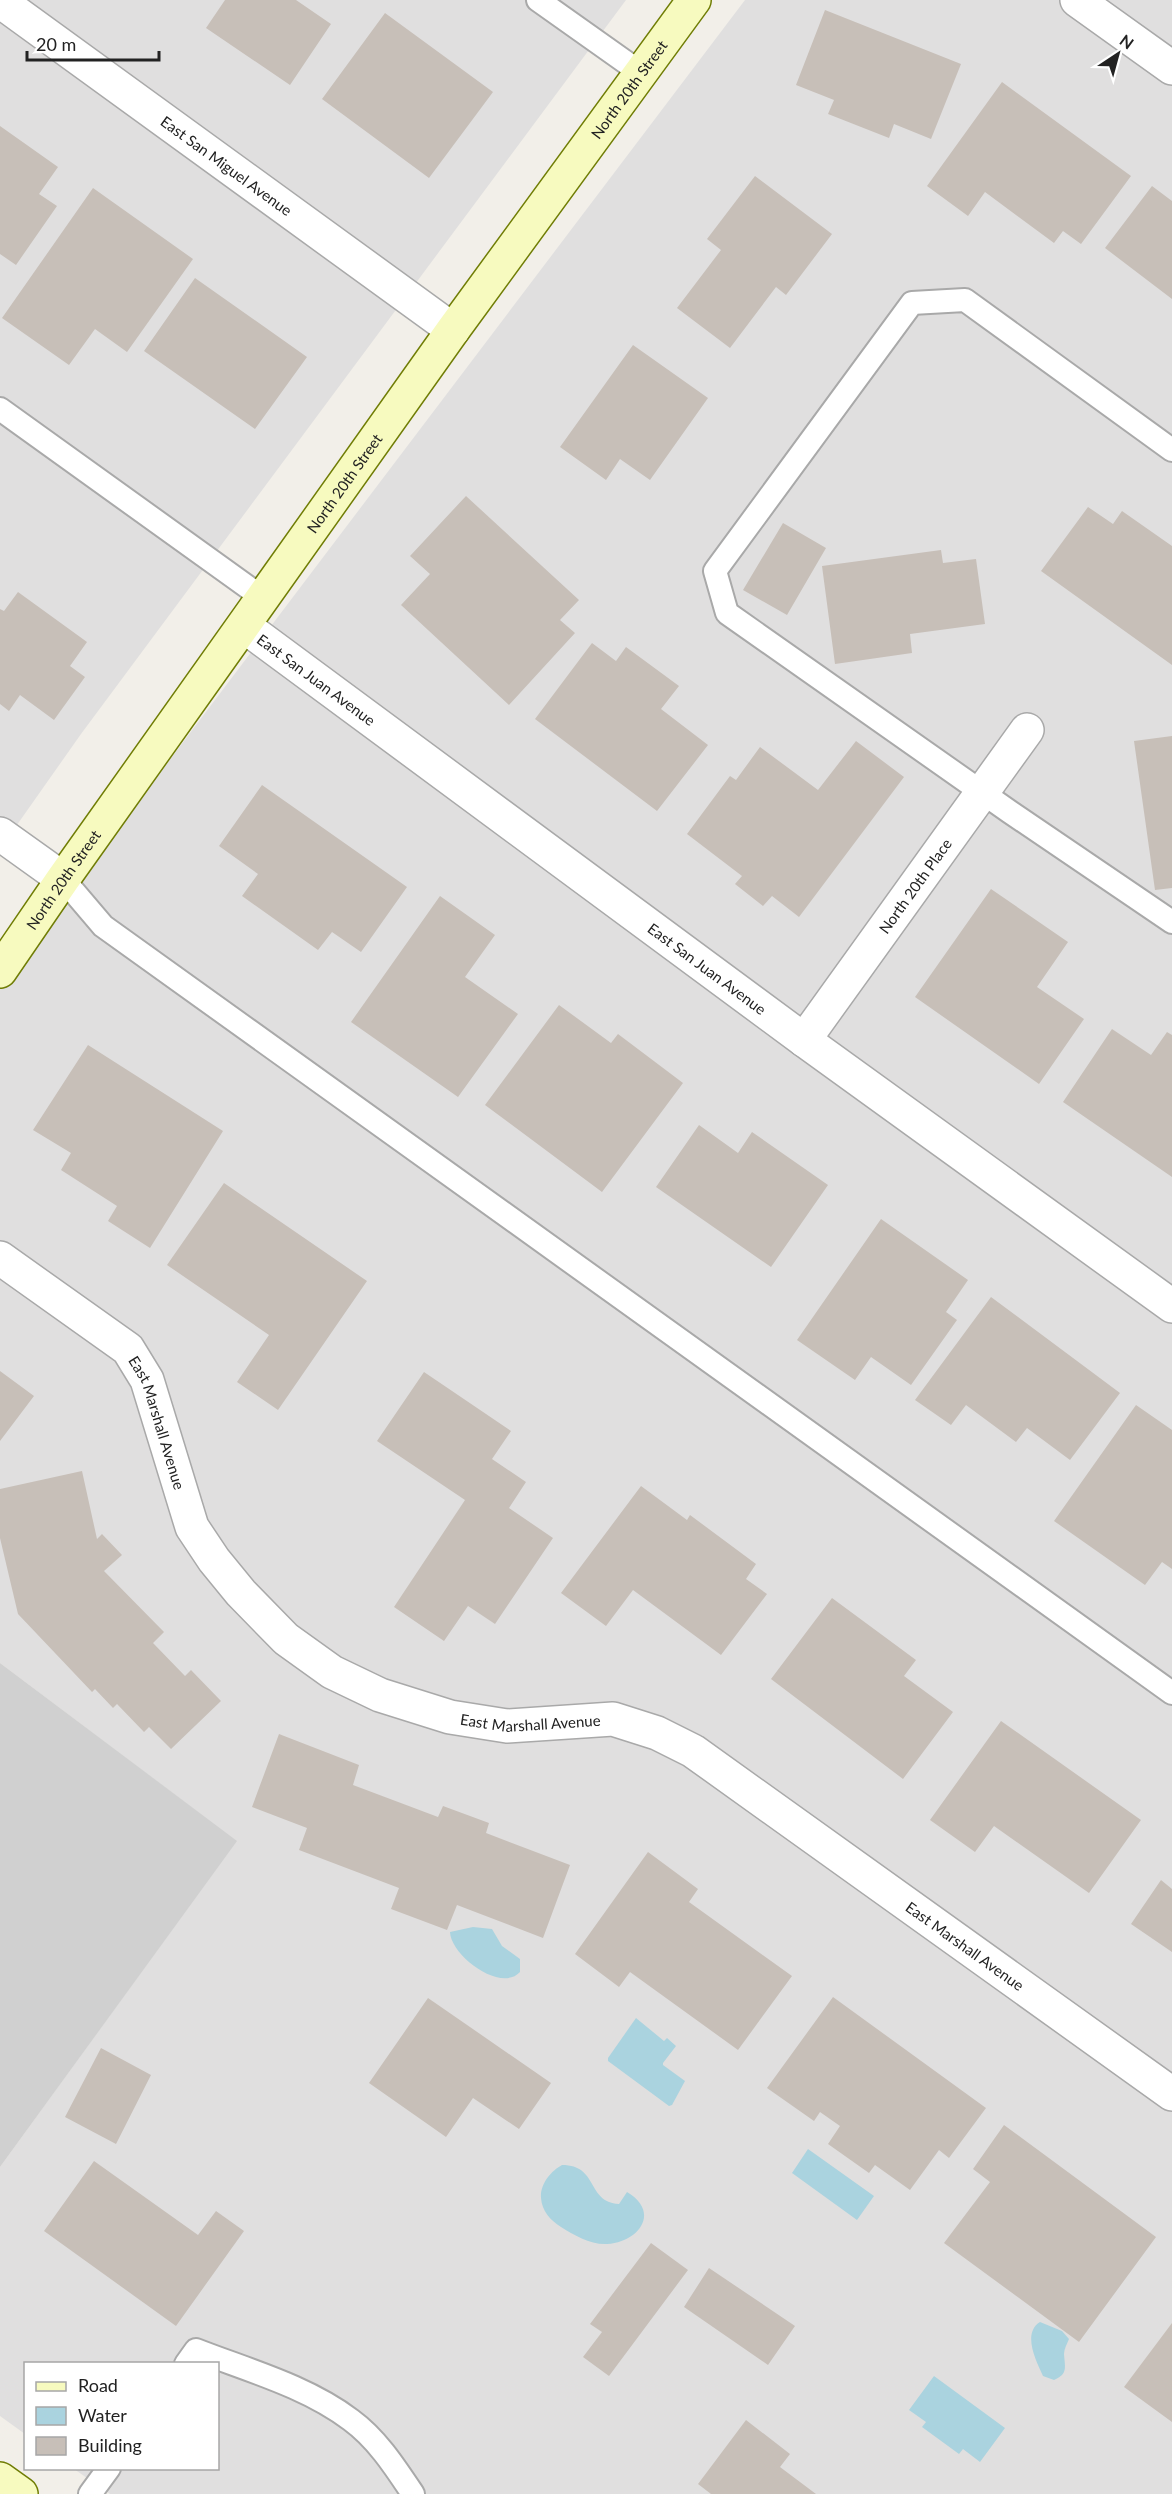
<svg xmlns="http://www.w3.org/2000/svg" width="1172" height="2494" font-family="Lato,sans-serif">
  <rect width="100%" height="100%" fill="#f2efe9"/>
  <path fill="#e0dfdf" d="M0,0h626l-545,734 -81,115z
    M745,0h427v2494h-1062l-36,-25 144,-1v-104h-192l-1,70 -25,-18v-249l236,-326 -236,-178v-679z"/>
  <path fill="#d0d0d0" d="M0,1663l237,178 -237,326z"/>
  <path fill="#aad3df" d="M473,1927l19,2 10,17 18,13v13c-19,21 -69,-16 -70,-40z
    M636,2018l28,23 3,-3 9,8 -13,17v2l22,16 -13,24 -3,1 -61,-45v-3z
    M808,2149l66,47 -17,24 -65,-47z
    M562,2165c37,0 24,37 57,39l8,-12c34,20 12,50 -20,52 -16,1 -33,-9 -46,-17 -11,-7 -19,-16 -20,-29 -1,-14 10,-27 21,-33z
    M1040,2322l22,9 7,8c-2,5 -5,10 -5,15 1,14 4,20 -10,26l-11,-4c-7,-15 -21,-43 -3,-54z
    M934,2376l71,52 -25,34 -17,-13 -4,5 -37,-27 4,-5 -17,-12z"/>
  <path fill="#c7bfb8" d="M225,0h71l35,24 -41,61 -84,-57z
    M825,10l136,54 -30,75 -37,-15 -5,14 -61,-24 6,-14 -38,-15z
    M385,13l108,79 -64,86 -107,-79z
    M1002,82l129,94 -50,68 -18,-13 -9,12 -69,-51 -17,24 -41,-30z
    M0,126l58,41 -19,27 18,12 -41,59 -16,-11z
    M755,176l77,58 -46,61 -10,-8 -46,61 -53,-40 44,-58 -14,-11z
    M1152,186l20,15v98l-67,-51z
    M93,188l100,71 -66,93 -32,-23 -26,36 -67,-47z
    M195,278l112,79 -52,72 -111,-78z
    M633,345l75,53 -58,82 -30,-21 -14,21 -46,-33z
    M466,496l113,104 -19,20 15,13 -66,72 -108,-100 29,-31 -20,-18z
    M1088,507l25,17 9,-13 50,35v119l-131,-94z
    M783,523l43,25 -39,67 -44,-25z
    M941,550l2,13 33,-4 9,65 -75,10 2,19 -77,11 -13,-98z
    M18,592l69,50 -17,24 15,11 -31,43 -34,-25 -11,16 -9,-7v-95l4,2z
    M592,643l24,18 10,-14 53,39 -18,23 47,36 -51,66 -122,-92z
    M1172,736v152l-17,2 -21,-149z
    M856,741l48,36 -105,140 -27,-21 -9,10 -28,-22 7,-8 -55,-42 43,-58 6,4 24,-33 58,43z
    M262,785l145,102 -46,65 -29,-20 -14,18 -76,-54 16,-22 -39,-28z
    M991,889l77,53 -31,45 47,32 -45,65 -124,-87z
    M440,896l55,39 -30,42 53,37 -60,83 -107,-75z
    M559,1005l52,38 7,-9 65,49 -81,109 -117,-87z
    M1112,1029l39,26 16,-23 5,3v142l-109,-75z
    M88,1045l135,86 -73,117 -42,-27 9,-15 -56,-36 10,-17 -38,-23z
    M699,1125l39,28 14,-21 76,53 -57,82 -115,-80z
    M224,1183l143,98 -89,129 -41,-28 32,-47 -102,-70z
    M881,1219l87,61 -22,32 11,8 -46,65 -40,-28 -16,23 -58,-40z
    M991,1297l129,96 -50,67 -43,-32 -11,14 -50,-37 -15,20 -36,-25z
    M0,1371l34,25 -34,45z
    M424,1372l87,59 -19,28 34,23 -17,26 44,30 -58,86 -27,-18 -24,35 -50,-34 71,-107 -88,-59z
    M1136,1405l36,25v139l-10,-7 -17,23 -91,-64z
    M82,1471l15,68 5,-5 20,21 -18,16 60,61 -11,11 32,33 6,-6 30,31 -50,48 -22,-22 -5,5 -27,-28 -4,4 -18,-19 -3,3 -74,-78 -18,-76v-49z
    M641,1486l46,34 3,-5 66,49 -10,15 21,15 -46,61 -88,-65 -27,36 -45,-33z
    M832,1598l84,62 -12,16 49,36 -50,67 -132,-100z
    M1001,1721l140,99 -52,73 -95,-67 -19,26 -45,-32z
    M279,1734l80,31 -6,20 85,32 5,-11 46,17 -3,10 84,32 -27,73 -86,-33 -10,25 -56,-21 8,-21 -100,-38 8,-22 -55,-21z
    M648,1852l50,37 -9,13 103,74 -54,74 -108,-78 -11,15 -44,-33z
    M1161,1880l11,9v63l-41,-28z
    M833,1997l153,111 -37,50 -10,-8 -29,40 -35,-25 -6,8 -41,-29 12,-18 -20,-14 -6,9 -47,-33z
    M428,1998l123,85 -32,46 -46,-31 -27,39 -77,-54z
    M101,2048l50,27 -35,69 -51,-27z
    M1004,2125l152,112 -77,105 -135,-99 46,-61 -17,-13z
    M94,2161l104,74 18,-24 28,20 -68,95 -132,-95z
    M651,2243l37,27 -79,106 -26,-19 19,-25 -12,-8z
    M709,2268l86,58 -27,39 -84,-58z
    M1172,2323v99l-48,-35z
    M746,2420l44,34 -10,13 36,27h-105l-13,-10z"/>
  <g fill="none" stroke-linecap="round" stroke-linejoin="round">
    <defs>
      <path id="lane" d="M538,0l103,73
        M0,409l263,189
        M1172,450l-207,-150 -53,3 -197,268 12,42 283,199 162,110
        M63,879l40,47 1069,767
        M186,2364l10,-14c51,20 110,36 155,70 26,19 44,47 62,74
        M90,2494l19,-26"/>
      <g id="street">
        <path d="M1077,0l95,68"/>
        <path id="s1" d="M0,1l453,329"/>
        <path id="s2" d="M244,626l560,414 368,266"/>
        <path d="M0,834l63,45"/>
        <path id="s3" d="M804,1040l223,-310"/>
        <path id="s4" d="M0,1258l128,91 19,31 45,147 22,33 27,33 45,46 46,33 48,23 70,22 57,9 106,-7 44,14 36,18 479,343"/>
      </g>
      <g id="secondary">
        <path id="s5" d="M0,971l63,-92 390,-549 241,-330"/>
        <path d="M0,2479l21,15"/>
      </g>
    </defs>
    <use href="#lane" stroke="#a9a9a9" stroke-width="26"/>
    <use href="#street" stroke="#a9a9a9" stroke-width="36"/>
    <use href="#secondary" stroke="#707d05" stroke-width="36"/>
    <use href="#lane" stroke="#fff" stroke-width="22"/>
    <use href="#street" stroke="#fff" stroke-width="33"/>
    <use href="#secondary" stroke="#f7fabf" stroke-width="33"/>
  </g>
  <g text-anchor="middle" dominant-baseline="central" stroke-width="6" stroke-linejoin="round" paint-order="stroke">
    <g font-size="15" fill="#222" stroke="#fff">
      <text stroke="none"><textPath href="#s5" startOffset="1083">North 20th Street</textPath></text>
      <text stroke="none"><textPath href="#s1" startOffset="280">East San Miguel Avenue</textPath></text>
      <text stroke="none"><textPath href="#s5" startOffset="597">North 20th Street</textPath></text>
      <text stroke="none"><textPath href="#s2" startOffset="90">East San Juan Avenue</textPath></text>
      <text stroke="none"><textPath href="#s5" startOffset="111">North 20th Street</textPath></text>
      <text stroke="none"><textPath href="#s3" startOffset="190">North 20th Place</textPath></text>
      <text stroke="none"><textPath href="#s2" startOffset="576">East San Juan Avenue</textPath></text>
      <text stroke="none"><textPath href="#s4" startOffset="237">East Marshall Avenue</textPath></text>
      <text stroke="none"><textPath href="#s4" startOffset="758">East Marshall Avenue</textPath></text>
      <text stroke="none"><textPath href="#s4" startOffset="1262">East Marshall Avenue</textPath></text>
    </g>
  </g>
  <rect x="24" y="2362" width="195" height="108" fill="#ffffff" stroke="#a7a7a7" stroke-width="1.5"/>
  <rect x="36" y="2382" width="30" height="9" fill="#f7fabf" stroke="#a7a7a7" stroke-width="1.5"/>
  <text x="78" y="2392" font-size="18" fill="#222222">Road</text>
  <rect x="36" y="2407" width="30" height="18" fill="#aad3df" stroke="#a7a7a7" stroke-width="1.5"/>
  <text x="78" y="2422" font-size="18" fill="#222222">Water</text>
  <rect x="36" y="2437" width="30" height="18" fill="#c7bfb8" stroke="#a7a7a7" stroke-width="1.5"/>
  <text x="78" y="2452" font-size="18" fill="#222222">Building</text>
  <g transform="translate(1118 54) rotate(36)" stroke="#ffffff" stroke-width="4.5" paint-order="stroke">
  <path d="M0-4.5L10 22L0 15L-10 22Z" fill="#222222"/>
  <text y="-9" font-size="16" font-weight="bold" text-anchor="middle" fill="#222222">N</text>
  </g>
  <path d="M27 51v9h132v-9" fill="none" stroke="#222222" stroke-width="3"/>
  <text x="36" y="51" font-size="18" fill="#222222" stroke="#ffffff" stroke-width="4.5" paint-order="stroke">20 m</text>
</svg>
